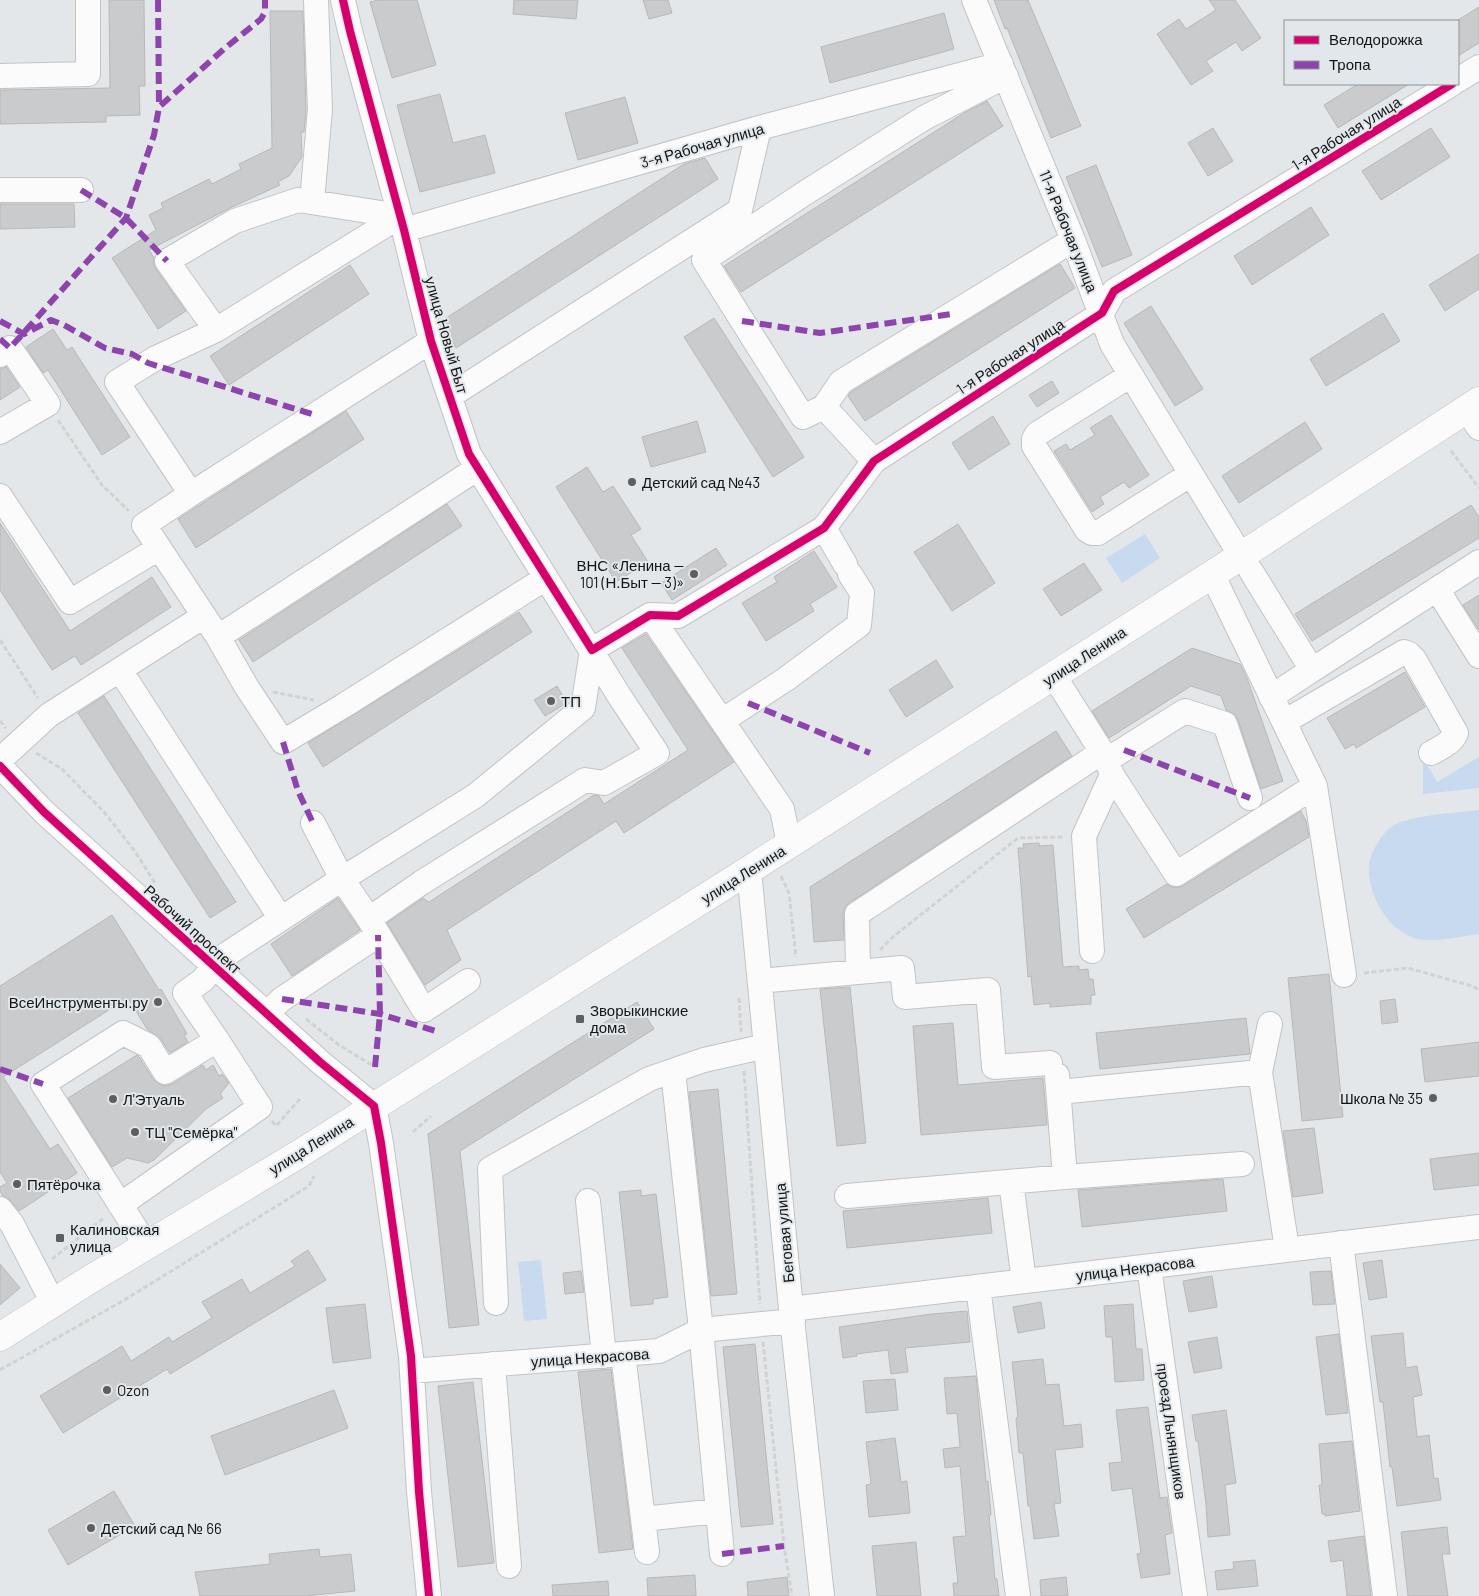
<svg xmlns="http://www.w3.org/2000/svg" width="1479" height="1596" font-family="Barlow,sans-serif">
  <rect width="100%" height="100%" fill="#e4e7e9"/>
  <path fill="#c7daf0" d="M1145,534l15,24 -38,25 -16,-25z
    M1423,757l14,25 42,-25v31l-56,6z
    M1479,810v124c-18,2 -48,10 -65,4 -28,-10 -47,-44 -45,-73 1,-11 12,-30 21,-37 14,-13 68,-15 89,-18z
    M541,1260l6,59 -23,2 -6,-59z"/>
  <path fill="#cacbcc" stroke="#b7b8b9" d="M109,0h35l1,86h-6l1,29 -34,1v6l-106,2v-34l110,-2z
    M378,0h39l19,65 -44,13 -22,-76z
    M514,0h64l-2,19 -63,-5z
    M643,0h25l4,13 -23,6z
    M994,0h34l53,126 -30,12 -44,-110 -2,1z
    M1209,0h26l26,38 -19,13 -6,-9 -30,19 7,10 -22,14 -34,-51 22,-15 7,10 30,-19z
    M1479,7v36l-21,13v-36z
    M270,11h33l3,100 -2,21h-3l1,25 -13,19 -11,6 2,3 -52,24 -79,41 5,8 -1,4 3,7 30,42 -28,18 -46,-71 44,-28 -7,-15 14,-7 -2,-5 48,-24 3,5 29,-15 -2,-5 33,-16z
    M944,13l10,36 -124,34 -9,-36z
    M1358,84h51l-71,44 -14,-23z
    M440,94l13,49 32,-8 10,38 -75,19 -23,-87z
    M625,97l13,46 -60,17 -13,-47z
    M987,101l16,25 -262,166 -17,-26 240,-153z
    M1213,128l20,33 -25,15 -20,-33z
    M1431,128l19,29 -69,43 -19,-29z
    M705,158l13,21 -262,169 -16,-26 244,-158z
    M1096,165l36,90 -30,12 -36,-90z
    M0,204h74l1,23 -75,2z
    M1311,207l18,28 -77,50 -18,-29z
    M1479,254v35l-34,22 -16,-26z
    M1060,264l15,24 -210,133 -17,-25 3,-4z
    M350,265l19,29 -140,91 -19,-29z
    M1151,306l52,83 -28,17 -51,-83z
    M1383,313l17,28 -74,45 -16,-27z
    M714,318l90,139 -31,20 -89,-140z
    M53,329l14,21 5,-3 58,90 -28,18 -54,-85 -5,3 -17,-26z
    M6,367l14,20 -20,13v-31z
    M1052,381l7,12 -22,14 -8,-12z
    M346,411l18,28 -168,109 -18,-29z
    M1111,415l38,60 -20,13 -5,-6 -24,15 4,7 -12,8 -38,-61 12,-7 4,6 25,-15 -5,-7z
    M993,416l17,28 -41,26 -17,-27z
    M697,421l9,31 -55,15 -9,-30z
    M1305,422l17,27 -83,54 -17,-27z
    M587,467l16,25 10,-6 28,43 -10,6 17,27 -32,20 -60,-95z
    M447,504l15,22 -209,136 -14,-22z
    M1471,505l8,12v21l-167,103 -17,-27z
    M0,523l70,108 82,-54 19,30 -90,58 -6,-9 -23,14 -52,-80z
    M958,524l37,59 -43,28 -38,-59z
    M716,548l11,17 -55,35 -11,-17z
    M814,551l23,36 -27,17 4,7 -48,30 -24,-38 35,-21 -3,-5z
    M1084,563l18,27 -41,26 -18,-27z
    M1479,595v35l-16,-25z
    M519,612l13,20 -209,135 -15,-24z
    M646,634l88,128 -110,71 -8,-12 -169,109 14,30 -36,25 -38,-62 36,-25 6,4 165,-107 5,1 5,8 84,-54 -66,-102z
    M1192,648l48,16 7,14 36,103 -22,8 -23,-69 -3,-5 -9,-5 -5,-14 -30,-10 -82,52 -17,-27z
    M936,660l17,27 -47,30 -17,-27z
    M1405,672l20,35 -69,41 -2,-4 -9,5 -18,-31z
    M557,686l10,17 -22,13 -11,-16z
    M104,696l132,206 -26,16 -132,-205z
    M1056,731l16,25 -223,147 -4,4 -2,7 1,26 -30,2 -4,-55z
    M1301,811l5,10 3,16 -165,101 -18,-29 41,-25 3,2 6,2 7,-2z
    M1039,843v3l14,-1 10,122 16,-1v4l9,-1 1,10h4l2,16h-4v9l-41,3v-4l-16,2 -3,-29 -3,1 -10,-129h6l-1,-4z
    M338,898l22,32 -68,46 -21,-32z
    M112,915l47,75 2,-1 26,45 -3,1 4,7 -18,11 -10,-15 -13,-9 -19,-31 -125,79 47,72 8,-5 19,29 -58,38 -9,-11 -7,-4 -3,-5v-4l7,-4 -7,-11v-186z
    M1329,974l14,143 -41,4 -14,-143z
    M850,987l16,156 -29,3 -17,-157z
    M1395,999l3,23 -16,2 -2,-23z
    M637,1002l17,27 -194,122 19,174 -30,3 -21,-194z
    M1246,1018l4,36 -150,15 -4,-36z
    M953,1023l5,62 85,-7 4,47 -126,10 -8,-109z
    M1479,1042v34l-54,6 -4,-33z
    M137,1055l2,2 14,22 6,5 6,2 7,-2 31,-19 3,5 7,-5 6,11 3,-2 7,9 -9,11 3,4 -17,11 -52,51 -6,3 -21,-5 -15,9 -44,-69z
    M718,1089l19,205 -26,2 -22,-204z
    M1314,1128l9,65 -30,4 -10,-66z
    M1479,1153v32l-45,5 -4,-31z
    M1223,1179l4,32 -145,16 -4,-37z
    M641,1190v6l15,-2 12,103 -15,2v5l-22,2 -12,-114z
    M988,1198l4,35 -145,15 -4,-37z
    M308,1250l18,30 -156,94 -3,-5 -104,64 -23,-37 82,-50 9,15 38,-24 3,5 40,-24 -10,-16 40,-23 8,14 45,-27 -4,-5z
    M1382,1260l5,37 -18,3 -6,-37z
    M0,1264l20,24 -20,17z
    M581,1271l3,21 -19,2 -2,-21z
    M1331,1271l4,33 -22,1 -3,-33z
    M1212,1276l5,31 -28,5 -6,-31z
    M1041,1302l4,26 -27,5 -5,-26z
    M365,1304l6,54 -38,5 -7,-55z
    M1133,1304l3,45h6l2,31 -29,2 -3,-45h-6l-2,-31z
    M967,1311l3,31 -65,6 3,24 -17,2 -3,-24 -32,4 1,2 -14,2 -4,-31 93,-13z
    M1403,1333l3,35 11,-2 5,29 -9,2 4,40 12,-2 5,44 4,-1 3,22 -44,6 -5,-39h-2l-7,-65h-3l-9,-66z
    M1339,1334l9,79 -22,2 -10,-78z
    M1217,1337l5,31 -28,5 -6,-31z
    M755,1344l18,180 -32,3 -18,-180z
    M1043,1359l3,26 13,-1 5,42 17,-2 2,23 -28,3 6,53 -7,1 5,32 -25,3 -4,-33h-2l-5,-53h-4l-3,-35 2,-1 -6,-55z
    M611,1369l22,180 -34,4 -21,-181z
    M976,1376l10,106 2,-1 3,34h-2l6,64h2l2,17h-45l-1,-13h5l-5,-46 13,-1 -6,-70 -15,2 -2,-19 17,-2 -3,-34 -10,1 -3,-36z
    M895,1379l3,31 -32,3 -3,-32z
    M473,1382l21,181 -36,4 -20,-181z
    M334,1390l14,38 -123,47 -14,-39z
    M1148,1407l12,91 7,-1 5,36 -7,2 5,39 -29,4 -4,-24 4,-1 -9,-65 -20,3 -3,-28 13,-1 -6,-52z
    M1226,1410l10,73 -11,2 5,50 -22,2 -2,-33 -8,-63h-2l-4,-26z
    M895,1438l6,44 6,-1 3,32 -41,4 -3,-32 5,-1 -5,-42z
    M1352,1441l8,70 -35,5v-2h-3l-3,-29h3l-3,-41z
    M114,1491l21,35 -67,39 -20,-35z
    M1447,1527l3,27h-8l6,42h-40l-7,-64z
    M1364,1536l7,60h-24l-4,-36 -12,2 -3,-21z
    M916,1542l5,54h-44l-5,-50z
    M319,1549l1,8 31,-3 4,37 -50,5h-105l-5,-24 75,-8 -1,-10z
    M1255,1560l3,26 -41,4 -2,-19 19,-2 -1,-7z
    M695,1575l1,21h-48l-1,-18z
    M787,1577l2,19h-41l-1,-14z
    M1066,1577l2,19h-27l-1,-16z
    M608,1581l1,15h-56l-1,-11z"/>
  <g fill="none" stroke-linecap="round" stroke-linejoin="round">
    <defs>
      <path id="minor" d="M343,0l7,31 54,199 27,111 38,113 151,243 37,56 -53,30 -19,-3 -164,103 -52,36
        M974,0l99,240 39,104 129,212
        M0,76l88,-2v-74
        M1458,80l21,-13
        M0,190h81
        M298,200l102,16 -184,114 -49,-69 68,-40z
        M312,202l8,-93 -4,-109
        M404,230l355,-102 242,-64
        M431,341l-240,153 -47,31 74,112 28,49 37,56 60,-36 203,-128
        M0,355l10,-7 38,56 -48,28
        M1131,375l-94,59 -3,5v7l53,84 5,3h6l93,-59
        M450,396l290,-186 19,-82
        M824,407l17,-25 232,-142
        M1466,409l13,19
        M874,461l-50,-54 -21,10 -99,-157 101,-67 119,-75 82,-42
        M191,494l-74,-112 39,-24 60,-28
        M0,496l70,106 89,-54
        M824,528l21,36
        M1251,571l61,99 167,-108
        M1212,574l103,212
        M1437,589l42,67
        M650,615l132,194 7,35
        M218,637l260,-169
        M592,650l58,-35 28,1 146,-88 50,-67 228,-148 12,-22 338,-207
        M120,670l161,249
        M1054,676l53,84 5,15 -28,61 8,115
        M1271,697l41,-27
        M722,721l64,-42 73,-54 3,-32 -12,-19
        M1284,722l120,-70 5,2 5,5 42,74c-4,10 -16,15 -25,20
        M0,760l49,-45 155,-99
        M1107,760l78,-49 40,13 25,74
        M0,766l44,46 276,250 54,44 7,37 30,213 8,136 10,104
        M1112,775l64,99 139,-88 29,189
        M313,823l29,56 27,40 55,91 44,-29
        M749,870l42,439 31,287
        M858,972l-1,-58 245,-162
        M760,981l142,-13 3,29 83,-7 6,77 56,-4
        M267,1013l15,-14 96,-64
        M1270,1024l-10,48 27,177
        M673,1071l28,259 21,224
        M1057,1075l8,102
        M1059,1092l201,-20
        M1011,1182l13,99
        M847,1196l218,-19 177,-13
        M588,1201l16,155
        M120,1205l140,-98 -43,-67
        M0,1209l12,15 41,79
        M1341,1243l44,353
        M146,1245l-103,-161 80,-51 26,13 16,26 52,-32 -32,-47 18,-13 11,-14 13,-12 115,-75 133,-83 108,-88 9,-58
        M1149,1267l46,329
        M978,1287l40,309
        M496,1303l-6,-134 159,-90 55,-19 62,-14
        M791,1309l688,-82
        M623,1354l24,198
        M493,1364l16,202
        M412,1371l247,-20 42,-21 92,-9
        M643,1519l75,-8"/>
      <path id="major" d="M0,1337l89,-57 210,-126 450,-284 492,-314 238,-155"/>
    </defs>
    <use href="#minor" stroke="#c1c3c5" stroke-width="26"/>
    <use href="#major" stroke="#c1c3c5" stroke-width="29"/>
    <path stroke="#d1d2d2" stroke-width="3" stroke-dasharray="5 2.5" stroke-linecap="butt" d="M58,420l44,65 27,26
      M1451,451l28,37
      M0,640l38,58
      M273,692l41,8
      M0,721l6,7
      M36,753l26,16 42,43 30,38 21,33
      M781,876l8,17 7,64
      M880,950l14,-14 124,-98 45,-1
      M1364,973l44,-5 64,18 7,4
      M739,998l2,34
      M306,1019l33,26 36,22
      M744,1071l16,233
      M272,1121l4,5 24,-27
      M413,1132l18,-16
      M52,1259l52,-41
      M763,1342l21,204 8,50
      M0,1370l126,-71 183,-113 5,-10"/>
    <use href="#minor" stroke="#fbfbfc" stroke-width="24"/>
    <use href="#major" stroke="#fbfbfc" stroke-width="28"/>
    <path stroke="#8e44ad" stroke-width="6" stroke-dasharray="12 6" stroke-linecap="butt" d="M158,0l1,107
      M81,190l45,28 41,43
      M0,321l24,13 27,-14 13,5 41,23 27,6 16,9 167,52
      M742,321l78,12 132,-19
      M0,339l10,9 116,-130 28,-83 5,-28 65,-58 37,-30 4,-7v-12
      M748,703l122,50
      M283,742l15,49 15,32
      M1124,750l126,48
      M282,999l98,15 56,17
      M375,1067l5,-53 -2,-79
      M0,1069l43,15
      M722,1554l62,-8"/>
    <defs>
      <path id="cycleway" d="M343,0l7,31 54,199 27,111 38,113 123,196 58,-35 28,1 146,-88 50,-67 228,-148 12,-22 338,-207
        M0,766l44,46 276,250 54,44 7,37 30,213 8,136 10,104"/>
    </defs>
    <use href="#cycleway" stroke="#e2e7eb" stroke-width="11"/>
    <use href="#cycleway" stroke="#d6006c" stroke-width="8"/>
  </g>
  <g fill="#5c5e5f" stroke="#e2e7eb" stroke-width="2">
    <circle cx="632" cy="482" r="5"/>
    <circle cx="694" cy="574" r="5"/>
    <circle cx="551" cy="701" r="5"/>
    <circle cx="158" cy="1002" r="5"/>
    <rect x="575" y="1014" width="10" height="10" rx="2.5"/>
    <circle cx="1433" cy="1098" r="5"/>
    <circle cx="113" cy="1099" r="5"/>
    <circle cx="135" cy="1132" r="5"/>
    <circle cx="17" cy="1184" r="5"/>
    <rect x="55" y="1233" width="10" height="10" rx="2.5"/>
    <circle cx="107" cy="1390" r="5"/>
    <circle cx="91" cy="1528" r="5"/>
  </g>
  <g text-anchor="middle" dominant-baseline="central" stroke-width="4" stroke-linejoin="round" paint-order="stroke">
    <g font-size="15" fill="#121415" stroke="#e2e7eb">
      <text transform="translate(1346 133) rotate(-32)">1-я Рабочая улица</text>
      <text transform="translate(702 145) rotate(-16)">3-я Рабочая улица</text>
      <text transform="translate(1069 231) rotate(68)">11-я Рабочая улица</text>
      <text transform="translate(447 335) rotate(74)">улица Новый Быт</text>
      <text transform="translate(1010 356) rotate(-33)">1-я Рабочая улица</text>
      <text transform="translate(1084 656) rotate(-33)">улица Ленина</text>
      <text transform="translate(743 874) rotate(-32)">улица Ленина</text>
      <text transform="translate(193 929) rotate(42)">Рабочий проспект</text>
      <text transform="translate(311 1145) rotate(-32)">улица Ленина</text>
      <text transform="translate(784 1233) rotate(-95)">Беговая улица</text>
      <text transform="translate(1135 1268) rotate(-7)">улица Некрасова</text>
      <text transform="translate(590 1357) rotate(-4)">улица Некрасова</text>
      <text transform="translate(1172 1431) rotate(82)">проезд Льнянщиков</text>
    </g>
    <g font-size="15" fill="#121415" stroke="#e2e7eb" text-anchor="start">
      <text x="642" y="482">Детский сад №43</text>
      <text x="684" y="565" text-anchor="end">ВНС «Ленина —<tspan x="684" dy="17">101 (Н.Быт — 3)»</tspan></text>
      <text x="561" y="701">ТП</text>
      <text x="148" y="1002" text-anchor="end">ВсеИнструменты.ру</text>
      <text x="590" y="1010">Зворыкинские<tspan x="590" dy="17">дома</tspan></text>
      <text x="1423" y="1098" text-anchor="end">Школа № 35</text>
      <text x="123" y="1099">Л'Этуаль</text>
      <text x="145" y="1132">ТЦ "Семёрка"</text>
      <text x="27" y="1184">Пятёрочка</text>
      <text x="70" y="1229">Калиновская<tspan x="70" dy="17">улица</tspan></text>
      <text x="117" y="1390">Ozon</text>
      <text x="101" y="1528">Детский сад № 66</text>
    </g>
  </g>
  <rect x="1284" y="20" width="175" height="65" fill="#e2e7eb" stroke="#8f9395"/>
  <rect x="1294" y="36" width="25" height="8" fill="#d6006c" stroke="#8f9395"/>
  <text x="1329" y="45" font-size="15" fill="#121415">Велодорожка</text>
  <rect x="1294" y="61" width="25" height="8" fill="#8e44ad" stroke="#8f9395"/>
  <text x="1329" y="70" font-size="15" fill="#121415">Тропа</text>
</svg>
